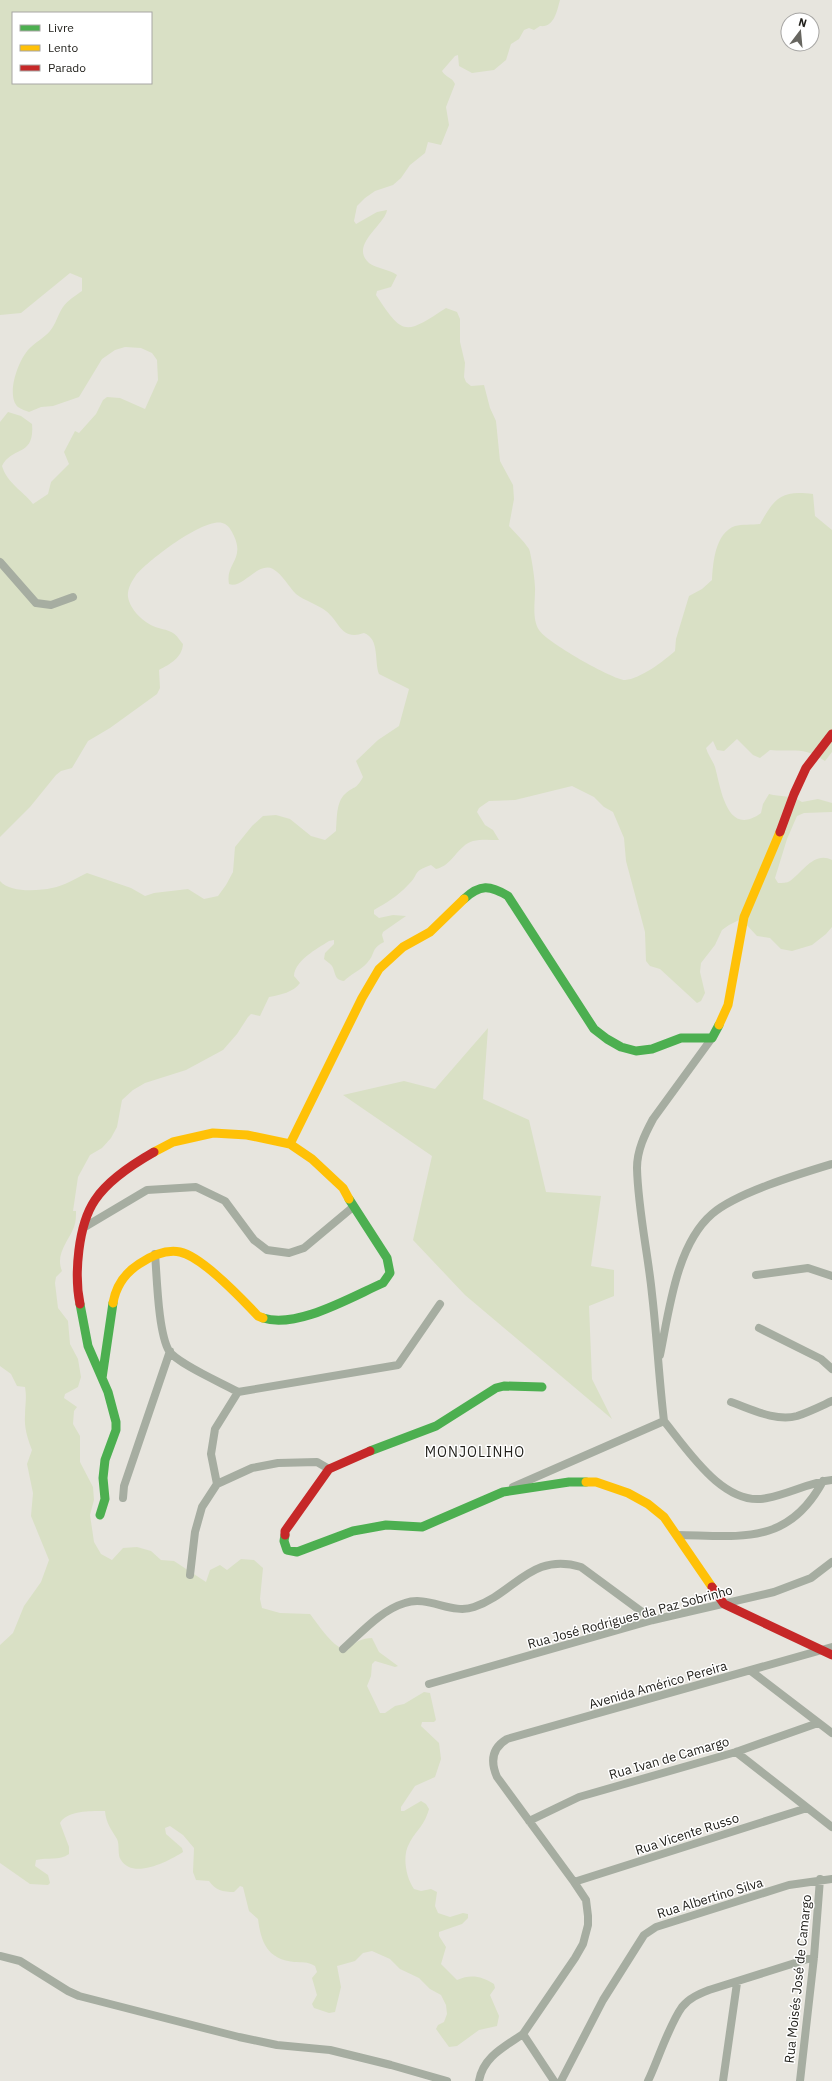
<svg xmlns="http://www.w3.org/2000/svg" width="832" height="2081" font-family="'IBM Plex Sans',sans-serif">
  <rect width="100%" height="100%" fill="#e7e5de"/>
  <path fill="#d9e0c5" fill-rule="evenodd" d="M0,0h560c-3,11 -6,28 -20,26l-6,4 -5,-2 -5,2 -5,9 -8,5 -5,16 -12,10 -22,3 -13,-7 -1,-11 -3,1 -13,15c3,6 10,6 13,13l-9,23 3,18 -8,20 -13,-3 -3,11 -15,12 -9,13 -8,7 -18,6 -10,7 -8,8 -3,15 2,3 21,-12 10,-2c-2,15 -38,35 -18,53 8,6 20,6 28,12l-6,12 -14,4 -1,4c27,41 29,40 70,13l11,4 3,7v23l5,21 -1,14 2,5 5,4 13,-1 6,23 6,13 4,40 13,24 1,14 -5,27c6,7 14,14 20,23 2,4 7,36 6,42 0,12 -3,28 4,39 6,11 74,50 86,50 15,-1 39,-19 50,-29l1,-12 13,-43 13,-7 10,-9c1,-17 3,-47 23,-54 7,-2 17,-1 25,-2 15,-27 22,-34 53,-30l2,22 17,14v222l-7,9c-21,-15 -31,-9 -55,-11l-10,8 -7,-3 -16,-16 -13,12 -7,-1 -4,-9 -7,7c2,7 7,13 9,19 6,22 12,71 46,46l2,-9 6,-10c11,3 23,1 33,8l16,-3 14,4v9l-28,1 -7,3 -10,23 -12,39 3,5c4,0 9,0 12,-2 13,-9 24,-30 42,-21v67l-6,7 -14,11 -20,6 -11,-2 -11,-11 -13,-2 -16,-17 -12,6 -7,5 -7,15 -14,18 -1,9 5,21 -4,8 -4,2 -37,-34 -10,-3 -4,-5 -1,-29 -19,-71 -2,-23 -11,-26 -9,-5 -10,-10 -22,-11 -57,14 -26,1 -10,7 -2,4 8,13 8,5 6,10c-8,0 -18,-1 -26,1 -15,4 -21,25 -37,28l-5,-4c-20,7 -11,9 -23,20 -10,11 -22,18 -34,25v4l5,4 14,-3 13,1 -23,16 -1,3 2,7c-14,7 -8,12 -17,21 -6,7 -16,11 -23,18 -10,-1 -8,-8 -12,-15 -2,-3 -6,-5 -8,-7l1,-6 9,-9v-4l-5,1c-12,8 -34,19 -35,35l6,7c-6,9 -20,12 -31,14l-9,19 -9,-2 -3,3 -11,17 -14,16 -37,20 -41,13 -12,7 -11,10 -5,27 -6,11 -9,10 -12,7 -12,22 -5,34h3c0,5 0,11 -2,16 -6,15 -19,27 -12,44l-6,6 -1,6 3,25 10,13 2,23 8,15 3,18 -3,10 -13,7 -1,4 13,9 -3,4 -1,13 7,12v26l13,25 1,13 -4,15 4,27 7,12 11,6 11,-12 14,-1 14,4 10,9 13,1 32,21 4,-12 10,-5 7,5 14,-11 13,1 9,8 -3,31 2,9 18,5 30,1c8,10 24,36 38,36 5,-8 15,-12 24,-12l7,14 19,14 -3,1 -20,-6 -3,3 -1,12 -4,10 13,27h5l10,-7 9,-2 20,-12 6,1 6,27 -2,2h-12l-1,4 18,17 2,16 -6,18 -20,9 -14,21v4h3l17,-10 5,3 3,5c-5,18 -13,21 -20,35 -7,12 -3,34 5,45l7,2 10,-2 6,3 -2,14 3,7 12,4 13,-4 5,1v4l-6,6 -23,8v4l7,11 -5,17 16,16c14,-6 24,-4 37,4l1,4 -5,7 9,21 -2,10 -18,4 -22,16 -8,1 -13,-18 2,-4 6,-3 3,-8 -1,-9 -5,-10 -11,-6 -11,-11 -19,-9 -10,-10 -18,-8 -9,2 -8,8 -18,5 4,21 -6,25 -6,1 -15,-5 -2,-4 5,-9 -5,-17 5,-6 -2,-6c-8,-5 -13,-3 -21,-4 -27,-3 -33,-20 -36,-43l-9,-8 -6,-24 -3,-1 -6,6c-11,0 -19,-2 -25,-11l-13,-1 -3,-8 1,-24 -11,-13 -13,-9 -5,2 1,6 16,14 1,4c-14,9 -50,28 -62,8 -4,-5 -1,-15 -4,-21 -6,-10 -11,-16 -12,-28 -12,0 -38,-1 -45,12l9,24v7c-10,7 -21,3 -33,6l-1,6 13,9 2,8 -2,2 -18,-1 -30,-21v-218l13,-12 11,-27 17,-24 8,-22 -18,-44 2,-23 -6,-29 5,-14c-4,-10 -8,-22 -7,-34 0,-11 2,-18 0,-29l-8,-1 -6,-12 -11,-8v-485c10,12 38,10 52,7 12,-2 24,-10 35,-15l44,15 14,8 9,-3 34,-4 16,10 14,-3 8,-11 7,-13 2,-25 17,-21 11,-10 13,-1 14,4 21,17 14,4 11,-9c1,-12 0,-29 9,-37 10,-9 10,-3 18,-17l-7,-16 22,-21 21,-14 10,-37 -30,-15c-5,-13 1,-35 -15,-41 -23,8 -24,-11 -38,-22 -9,-7 -21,-10 -30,-17 -8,-8 -13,-19 -23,-25 -15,-8 -31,21 -44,15 -4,-20 16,-24 5,-48 -2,-4 -4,-9 -9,-12 -16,-11 -78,37 -89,51 -4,6 -9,14 -8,22 2,12 14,24 25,29 6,3 14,3 20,7 4,2 7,8 10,11 -1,14 -13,20 -24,26l1,18 -3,6 -47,34 -22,13 -16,27 -11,3 -5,4 -26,32 -30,30v-415l8,-10 13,4 11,8c3,33 -20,22 -30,42 5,17 21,25 31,38l15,-10 3,-12 18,-18 -5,-12 11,-21 4,2 17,-19 7,-14 4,-3 13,1 25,11 13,-29 -1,-20 -5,-7 -11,-5 -16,-1 -10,3 -13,9 -23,38 -26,9 -12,1 -12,5c-3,-1 -8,-3 -11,-5 -13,-12 1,-50 13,-60 6,-6 13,-9 19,-16 6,-7 8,-17 13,-24 5,-7 12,-11 19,-16v-13l-12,-5 -49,40 -21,2zM13,13h138v70h-138z
    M488,1028l-5,71 46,21 17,72 55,4 -10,70 23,4v26l-25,10 3,73 20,40 -147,-124 -52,-55 19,-84 -89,-61 61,-14 31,8z"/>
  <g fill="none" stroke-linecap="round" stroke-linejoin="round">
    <path stroke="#a6ada1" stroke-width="8" d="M0,562l36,41 15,2 22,-8
      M83,1228l64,-38 49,-3 29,14 29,39 13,10 22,3 15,-5 49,-41
      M155,1254c2,23 3,78 14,97 9,13 53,32 69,41
      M756,1275l52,-7 24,8
      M759,1328l62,31 11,10
      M660,1355c9,-43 16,-110 52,-141 24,-21 87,-40 120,-50
      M731,1402c20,7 45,20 66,14 12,-4 24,-10 35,-15
      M664,1421c-5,-42 -7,-84 -12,-127 -4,-41 -14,-84 -15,-126 0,-18 8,-34 16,-49l59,-81
      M664,1421c23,28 60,87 103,77 22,-4 43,-16 65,-18
      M217,1484l-6,-30 4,-25 23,-37 160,-27 42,-61
      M513,1487l151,-66
      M123,1498l1,-12 46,-135
      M677,1535c64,1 111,11 146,-54
      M190,1575l5,-43 7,-25 15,-23 35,-16 26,-5 39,-1 12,7
      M343,1649c18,-16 38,-39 62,-46 23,-8 47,12 69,4 41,-14 57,-55 107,-40l72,53
      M751,1671l81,62
      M429,1684l224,-64 121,-28 37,-14 21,-16
      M736,1752l96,75
      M529,1821l50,-24 157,-45 82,-29
      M574,1882l233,-74
      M0,1956l20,5 48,30 11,5 160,41 38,8 53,5 61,15 56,16
      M479,2081c4,-24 25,-34 44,-47
      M554,2081l-31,-47 52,-76 8,-14 5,-19v-9l-2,-16 -12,-18 -77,-105c-7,-16 -5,-29 10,-38l325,-92
      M561,2081l42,-81 41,-65 12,-8 133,-42 43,-6
      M648,2081c10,-21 21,-56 34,-74 7,-9 17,-13 27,-17l105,-33
      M723,2081l14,-98
      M800,2081l14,-124 6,-78"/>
    <path stroke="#4caf50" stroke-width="9" d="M464,899c16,-15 26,-14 44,-3l86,133 13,10 14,8 15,4 16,-2 29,-11h31l7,-13
      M80,1304l8,42 20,46 8,30v8l-11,30 -2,18 2,21 -5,16
      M263,1318c34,11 88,-21 120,-35l7,-10 -3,-15 -38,-59
      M102,1378l11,-75
      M370,1451l66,-25 60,-38 8,-2 38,1
      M285,1535l-1,6 3,9 10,2 56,-21 33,-6 36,2 81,-35 66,-10h17"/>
    <path stroke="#ffc107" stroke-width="9" d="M719,1025l9,-20 16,-88 36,-85
      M290,1144l72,-146 17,-29 24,-22 27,-15 34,-33
      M154,1152l19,-10 40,-9 34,2 43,9 22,15 31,29 6,11
      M113,1303c3,-17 12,-30 26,-39 12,-8 26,-15 41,-12 21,4 63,48 78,64l5,2
      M586,1482h10l32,11 20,11 16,13 48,70"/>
    <path stroke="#c62828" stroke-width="9" d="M780,832l14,-38 12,-26 26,-34
      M80,1304c-6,-29 -2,-79 15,-104 13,-20 38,-36 59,-48
      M285,1535v-4l44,-62 41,-18
      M712,1587l12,17 108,51"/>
  </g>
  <g text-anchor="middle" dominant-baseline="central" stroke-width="3" stroke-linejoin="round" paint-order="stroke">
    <g font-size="13" fill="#22211c" stroke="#fff">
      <text transform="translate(630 1617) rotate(-15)">Rua José Rodrigues da Paz Sobrinho</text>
      <text transform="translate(658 1685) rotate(-16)">Avenida Américo Pereira</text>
      <text transform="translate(669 1758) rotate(-16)">Rua Ivan de Camargo</text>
      <text transform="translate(687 1834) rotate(-18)">Rua Vicente Russo</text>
      <text transform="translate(710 1898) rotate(-17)">Rua Albertino Silva</text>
      <text transform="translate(798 1979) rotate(-84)">Rua Moisés José de Camargo</text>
    </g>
    <g font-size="14" letter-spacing="1" fill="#22211c" stroke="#fff">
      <text x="475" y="1452">MONJOLINHO</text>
    </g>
  </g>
  <rect x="12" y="12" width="140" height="72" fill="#ffffff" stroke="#a7a6a4"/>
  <rect x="20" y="25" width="20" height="6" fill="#4caf50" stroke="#a7a6a4"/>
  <text x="48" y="32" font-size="12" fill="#22211c">Livre</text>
  <rect x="20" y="45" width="20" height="6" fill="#ffc107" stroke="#a7a6a4"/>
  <text x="48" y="52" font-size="12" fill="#22211c">Lento</text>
  <rect x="20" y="65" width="20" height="6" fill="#c62828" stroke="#a7a6a4"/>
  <text x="48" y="72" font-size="12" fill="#22211c">Parado</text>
  <g transform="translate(800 32) rotate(16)"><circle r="19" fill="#ffffff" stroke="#a7a6a4"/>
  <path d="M0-3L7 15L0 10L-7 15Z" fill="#676660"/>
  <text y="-6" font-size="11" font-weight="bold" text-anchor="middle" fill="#22211c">N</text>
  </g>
</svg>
